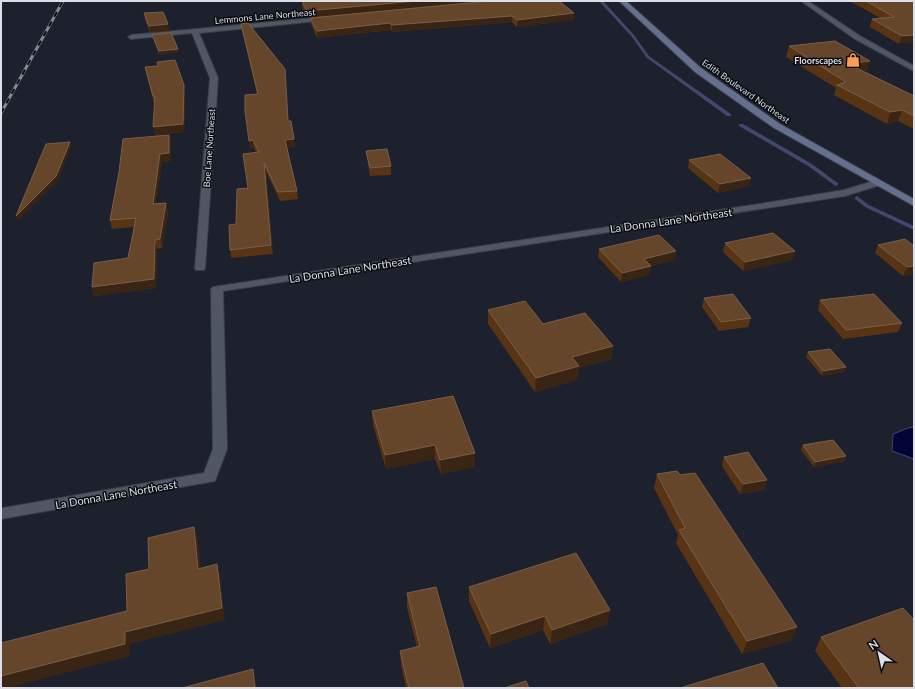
<svg xmlns="http://www.w3.org/2000/svg" width="915" height="689" font-family="Lato,sans-serif">
  <rect width="100%" height="100%" fill="#1c212d"/>
  <path fill="#020438" stroke="#43466d" d="M914,427v32l-22,-8 1,-17 15,-6z"/>
  <g fill="none" stroke-linecap="round" stroke-linejoin="round">
    <path fill="#43466d" fill-rule="evenodd" d="M599,1h4l31,34 15,21 82,58v2h-4l-80,-58 -15,-21z
      M739,124h4l69,40 27,20 -3,2 -2,-1 -26,-19 -69,-40z
      M857,196l12,9 45,21v4l-49,-23 -10,-8v-2z"/>
    <defs>
      <path id="street" d="M801,1h7l52,35 54,30v5l-59,-32z
        M325,17l3,2 -1,1 -128,13 19,45 -13,190 -1,2h-8l-1,-2 15,-190 -18,-45 -61,6 -3,-2 3,-2z
        M877,180l3,1 2,2 -2,2 -35,11 -622,95 4,158 -12,32 -214,38v-10l2,-1 201,-35 9,-24 -2,-160 2,-2 559,-85 72,-12z"/>
      <path id="secondary" d="M619,1h7l75,67 79,56 134,75v7l-140,-78 -79,-56z"/>
    </defs>
    <use href="#street" stroke="#3a3e48" stroke-width="2"/>
    <use href="#secondary" stroke="#3a3e48" stroke-width="2"/>
    <use href="#street" fill="#505664" fill-rule="evenodd"/>
    <use href="#secondary" fill="#64708e" fill-rule="evenodd"/>
    <defs>
      <path id="rail" d="M1,113l62,-112"/>
    </defs>
    <use href="#rail" stroke="#848892" stroke-width="3"/>
    <use href="#rail" stroke="#090b10" stroke-width="2" stroke-dasharray="5.5" stroke-linecap="butt"/>
  </g>
  <path fill="#583414" d="M302,1h181l-175,17 -6,-11z
    M850,1h64l-15,43 -29,-17 2,-8 8,-1z
    M144,13l26,18 -20,1 -5,-12z
    M574,13l-1,7 -56,7 -5,-5 -120,10 -1,-2 -74,8 -6,-14 -1,-6z
    M241,24l44,45 3,52 6,18 1,8h-8l10,44 1,8 -18,2 -14,-30 7,83 -42,4 -1,-8 6,-26 12,-36 8,-36 -2,-4 -4,1 7,-55 -15,-64z
    M152,35l27,17 -20,3 -6,-17z
    M789,46l78,25h-3l50,25v33l-16,-8 -11,3 -53,-29 2,-7 -50,-31z
    M147,75l38,18 -1,39 -29,3 -1,-31z
    M169,135l2,8v18l-9,1 -6,42 10,-1 2,9 -6,36 -5,1 -1,39 -62,8 -2,-9 36,-29 6,-31 -22,2 -2,-9z
    M366,151l25,15v9l-21,1 -3,-17z
    M689,160l62,18 -2,8 -31,7 -30,-25z
    M725,243l70,8 -3,9 -49,11 -20,-19z
    M878,245l36,1v28l-11,2 -28,-23z
    M599,249l76,11 -24,6 -2,9 -28,7 -23,-25z
    M704,298l47,20 -3,9 -29,4 -17,-24z
    M820,300l82,23 -4,9 -55,7 -25,-29z
    M488,310l55,14 70,22 -2,13 -32,9 -2,12 -42,12 -47,-68z
    M808,352l38,15 -2,5 -22,4 -16,-19z
    M372,411l103,42v14l-34,7 -6,-15 -49,10 -13,-44z
    M803,445l42,16 -31,6 -13,-17z
    M724,457l40,33 -24,4 -18,-28z
    M657,474l23,1 112,165 -50,14 -66,-111 2,-8 -24,-47z
    M469,587l141,23 -3,14 -57,20 -7,-14 -53,18 -21,-47z
    M407,593l57,95h-58l-5,-23 -1,-14 17,-4 -10,-39z
    M821,637l93,51h-72l-27,-37z"/>
  <path fill="#3a2514" d="M416,1h67l-175,17 -1,-7z
    M574,13l-1,7 -56,7v-7z
    M512,16v6l-120,10v-7z
    M390,23l1,7 -74,8v-7z
    M168,24l2,7 -20,1 -1,-6z
    M914,35v8l-15,1 3,-8z
    M178,49l1,3 -20,3v-4z
    M870,61l-3,10 -22,3 3,-10z
    M285,69l1,8 3,52 -1,-8z
    M184,85l1,8 -1,39 -29,3 -2,-8z
    M902,110l-4,11 -11,3 3,-12z
    M169,135l2,8v18l-9,1 -7,51 -2,-9 7,-50z
    M294,139l1,8 -9,1 -1,-8z
    M253,140l1,8 -4,1 -1,-8z
    M70,142l1,5 -13,33 -40,40 -2,-4z
    M264,163l2,8 7,83 -2,-9z
    M751,178l-2,8 -31,7 2,-9z
    M166,203l2,9 -6,36 -2,-9z
    M155,240l2,9 -1,39 -62,8 -2,-9z
    M676,251l-1,9 -24,6 -2,9 -28,7 1,-9 22,-14z
    M795,251l-3,9 -49,11 2,-9z
    M914,266v8l-11,2 4,-9z
    M613,346l-2,13 -32,9 -2,12 -42,12 1,-14 36,-21z
    M846,367l-2,5 -22,4 1,-5z
    M435,445v14l-49,10 -1,-14z
    M475,453v14l-34,7 -1,-14z
    M846,456l-1,5 -31,6 1,-5z
    M767,480l-3,10 -24,4 3,-10z
    M194,527l4,13 4,41 -4,-12z
    M217,564l3,12 5,44 -95,24v12l-122,32h-7v-12l124,-44z
    M610,610l-3,14 -57,20 2,-14z
    M545,616l-2,14 -53,18 1,-14z
    M797,627l-5,13 -50,14 5,-13z
    M253,669l3,14 1,5h-2z"/>
  <path fill="#66462b" stroke="#795e48" d="M302,1h114l-109,10z
    M490,1h69l15,12 -57,7 -5,-4 -120,9 -2,-2 -73,8 -7,-13z
    M866,1h48v34l-12,1 -30,-17 22,-2z
    M163,12l5,12 -19,2 -5,-13z
    M248,23l37,46 3,52h3l3,18 -9,1 12,51 -19,1 -14,-29 7,82 -41,5 -1,-25 7,-1 1,-35 11,-1 -5,-34 16,-2 -6,-12 -4,1 -4,-30v-16l13,-1 -17,-70z
    M171,33l7,16 -19,2 -7,-16z
    M835,41l35,20 -22,3 66,32v20l-12,-6 -12,2 -53,-27 9,-3 -57,-36z
    M175,60l9,25 -1,39 -30,3 2,-31h-2l-8,-29 13,-1 -1,-4z
    M169,135v18l-9,1 -7,50 13,-1 -6,36 -5,1 -1,39 -62,8 2,-24 34,-5 8,-40 -26,2 9,-48 4,-33z
    M70,142l-14,34 -40,40 30,-72z
    M387,149l4,17 -21,2 -4,-17z
    M720,154l31,24 -31,6 -31,-24z
    M773,233l22,18 -50,11 -20,-19z
    M659,235l17,16 -32,8 7,7 -29,7 -23,-24z
    M905,239l9,7v20l-7,1 -29,-22z
    M733,294l18,24 -30,4 -17,-24z
    M874,294l28,29 -56,7 -26,-30z
    M525,301l18,23 42,-11 28,33 -41,11 7,9 -43,12 -48,-68z
    M830,349l16,18 -23,4 -15,-19z
    M453,396l22,57 -35,7 -5,-15 -50,10 -13,-44z
    M833,440l13,16 -31,6 -12,-17z
    M748,452l19,28 -24,4 -19,-27z
    M677,471l3,4 15,-2 102,154 -50,14 -68,-111 6,-2 -28,-54z
    M194,527l4,42 19,-5 5,44 -97,24v12l-124,32v-33l126,-32 -1,-37 23,-5 -1,-31z
    M576,553l34,57 -58,20 -7,-14 -54,18 -22,-47z
    M436,587l28,101h-55l-9,-37 20,-5 -13,-53z
    M903,608l11,12v68h-55l-38,-51z
    M763,663l15,25h-94l-1,-1z
    M253,669l2,19h-73z
    M526,681l3,7h-25z"/>
  <defs>
    <symbol id="shop-bare" viewBox="-9 -9 18 18"><path d="M-5-2.5h2.3a2.7 3.5 0 0 1 5.4 0H5L5.5 6h-11ZM-1.5-2.5h3a1.5 2.3 0 0 0-3 0Z" fill="#fc9d53" stroke="#090b10" stroke-width="2.5" paint-order="stroke"/></symbol>
  </defs>
  <g fill-rule="evenodd">
    <use href="#shop-bare" x="843" y="50" width="20" height="20"/>
  </g>
  <g text-anchor="middle" dominant-baseline="central" stroke-width="3" stroke-linejoin="round" paint-order="stroke">
    <g font-size="9" fill="#dcdfe8" stroke="#090b10">
      <text transform="translate(265 16) rotate(-5)">Lemmons Lane Northeast</text>
      <text transform="translate(746 91) rotate(35)">Edith Boulevard Northeast</text>
      <text transform="translate(209 148) rotate(-86)">Boe Lane Northeast</text>
    </g>
    <g font-size="9" font-weight="bold" fill="#dcdfe8" stroke="#090b10" text-anchor="end">
      <text x="842" y="60">Floorscapes</text>
    </g>
    <g font-size="11" fill="#dcdfe8" stroke="#090b10">
      <text transform="translate(671 220) rotate(-8)">La Donna Lane Northeast</text>
      <text transform="translate(350 269) rotate(-9)">La Donna Lane Northeast</text>
      <text transform="translate(116 494) rotate(-10)">La Donna Lane Northeast</text>
    </g>
  </g>
  <rect width="915" height="689" fill="none" stroke="#dcdfe8" stroke-width="4"/>
  <g transform="translate(879 653) rotate(326)" stroke="#090b10" stroke-width="3" paint-order="stroke">
  <path d="M0-3L7 15L0 10L-7 15Z" fill="#dcdfe8"/>
  <text y="-6" font-size="11" font-weight="bold" text-anchor="middle" fill="#dcdfe8">N</text>
  </g>
</svg>
